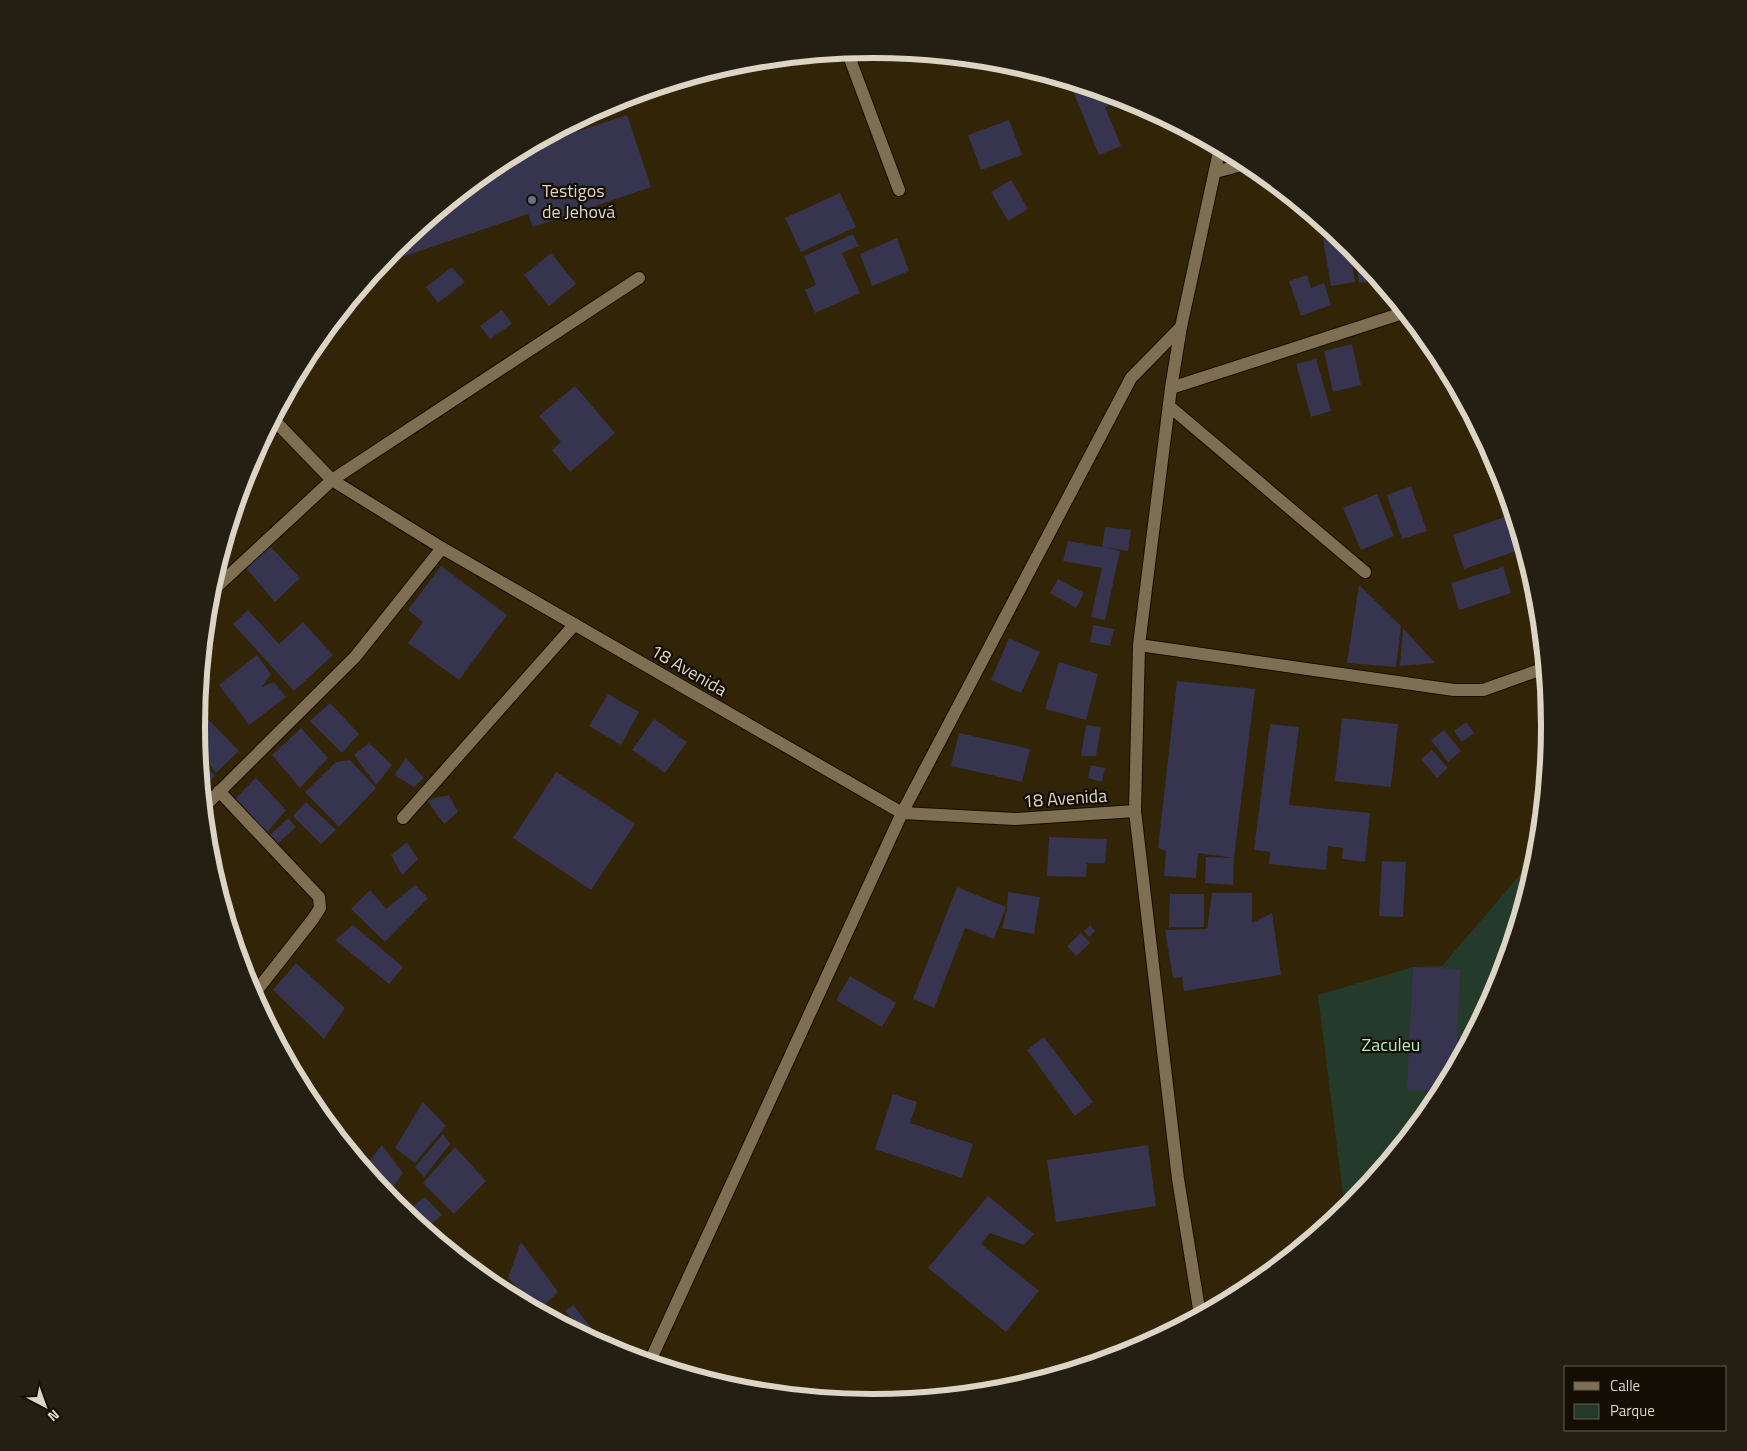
<svg xmlns="http://www.w3.org/2000/svg" width="1747" height="1451" font-family="'Titillium Web',sans-serif">
  <rect width="100%" height="100%" fill="#312407"/>
  <path fill="#243b2c" d="M1537,855l-38,130 -63,117 -91,108 -27,-215 95,-28 29,-1z"/>
  <path fill="#36344f" d="M874,49l31,3 -45,8 -1,-10z
    M1077,83l50,16 -22,8 16,39 -22,9 -28,-69z
    M627,115l24,72 -118,40 -5,-13 -135,46 -2,-8 4,-5 103,-84 64,-35 2,8z
    M1009,120l13,35 -41,15 -13,-35z
    M1011,180l17,29 -20,12 -17,-29z
    M840,193l16,34 -55,25 -16,-34z
    M853,234l6,12 -17,7 18,40 -45,20 -10,-23 11,-5 -12,-29z
    M1339,236l10,8 6,38 -24,4 -8,-47z
    M897,238l12,33 -37,15 -12,-32z
    M1354,249l7,9 18,22 -20,3z
    M551,253l25,31 -27,22 -25,-31z
    M452,267l13,15 -27,21 -12,-16z
    M1307,275l4,13 13,-5 7,22 -30,11 -12,-35z
    M502,310l10,14 -22,15 -10,-13z
    M1352,344l9,41 -28,7 -9,-41z
    M1316,359l15,52 -20,6 -15,-53z
    M575,386l40,47 -45,39 -18,-22 9,-8 -22,-26z
    M1411,486l16,45 -25,8 -15,-44z
    M1377,494l17,42 -33,14 -18,-42z
    M1510,515l12,34 -58,20 -11,-34z
    M1105,527l26,3 -3,21 -24,-4 16,4 -15,69 -14,-3 11,-49 -39,-7 5,-20 34,6z
    M271,547l29,31 -25,24 -29,-34z
    M441,566l66,49 -48,65 -51,-37 15,-21 -15,-12z
    M1503,567l8,26 -52,17 -8,-27z
    M1058,579l26,14 -8,15 -26,-15z
    M1359,585l42,41 -5,41 -49,-4z
    M248,610l31,34 24,-22 30,33 -39,36 -61,-67z
    M1093,625l21,4 -4,17 -20,-4z
    M1403,628l32,35 -35,3z
    M1009,638l31,14 -19,41 -30,-13z
    M205,645l3,3 1,24 -7,1z
    M257,655l14,19 -9,13 12,-5 12,15 -37,28 -30,-40z
    M1059,662l39,12 -12,46 -41,-11z
    M1177,681l78,8 -21,169 -36,-5 -2,25 -32,-2 2,-25 -8,-3z
    M608,694l31,18 -18,33 -32,-19z
    M330,703l29,31 -17,19 -32,-32z
    M202,713l37,38 -23,22 -17,-24 -2,-24 1,-8z
    M1342,718l56,6 -7,63 -56,-6z
    M654,719l33,23 -22,31 -33,-23z
    M1466,722l8,11 -12,9 -8,-11z
    M1270,724l29,3 -10,78 81,8 -5,49 -23,-3 1,-11 -15,-2 -2,24 -57,-6 1,-12 -16,-2z
    M1086,725l15,2 -5,29h-15z
    M301,728l27,30 -28,30 -28,-33z
    M1444,730l17,21 -13,11 -17,-22z
    M959,733l71,16 -8,33 -71,-16z
    M369,743l23,22 -16,20 -22,-30z
    M1432,750l16,18 -11,10 -16,-19z
    M406,758l18,20 -10,9 -20,-12z
    M200,759l15,17 -12,11z
    M350,760l26,28 -37,39 -34,-35 31,-30z
    M1091,765l14,3 -3,14 -14,-4z
    M556,772l79,52 -44,66 -78,-52z
    M256,778l30,32 -22,26 -32,-34z
    M449,795l9,17 -14,12 -17,-24z
    M306,802l30,28 -15,14 -28,-28z
    M288,818l8,9 -21,19 -6,-10z
    M1049,837l58,2 -2,24h-18l-1,14 -39,-1z
    M407,842l11,17 -16,16 -11,-20z
    M1206,857l28,1 -1,27 -28,-2z
    M1382,861l24,1 -3,55 -24,-1z
    M415,885l13,13 -43,44 -34,-33 19,-19 16,19z
    M957,887l49,20 -12,32 -29,-11 -31,80 -21,-9z
    M1008,892l32,5 -6,37 -32,-6 5,-19z
    M1212,893h40v30l20,-10 9,62 -97,16 -2,-14 -9,1 -8,-48 42,-1z
    M1170,894h34v33h-35z
    M353,925l50,42 -14,17 -54,-44z
    M1090,925l5,6 -6,6 -5,-6z
    M1081,933l9,10 -14,13 -9,-10z
    M296,963l49,45 -21,31 -51,-49z
    M1413,967l47,2 -4,96 -14,26 -35,-1z
    M850,976l46,27 -14,24 -46,-27z
    M1044,1037l49,65 -18,14 -48,-66z
    M893,1094l24,8 -7,21 63,21 -11,34 -87,-29z
    M423,1102l23,24 -31,37 -20,-15z
    M443,1134l7,10 -26,33 -9,-10z
    M382,1145l21,28 -16,22 -23,-28z
    M1148,1145l8,61 -100,16 -9,-62z
    M455,1147l31,34 -32,33 -31,-31z
    M988,1196l46,38 -10,11 -34,-12 -9,11 58,47 -33,41 -78,-64z
    M425,1197l17,18 -17,14 -20,-17z
    M438,1235l27,24 -1,2 -28,-24z
    M521,1242l37,50 -18,17 -32,-31z
    M573,1305l33,41 -21,-11 -20,-24z"/>
  <g fill="none" stroke-linecap="round" stroke-linejoin="round">
    <defs>
      <path id="minor" d="M847,51l52,139
        M1215,172l35,-9
        M1171,388l235,-76
        M1169,406l196,166
        M273,419l59,61 110,68 460,265 113,6 120,-8
        M210,593l122,-113 307,-202
        M1139,645l315,45h29l62,-22
        M219,791l100,106 1,11 -7,11 -59,75
        M205,806l150,-149 87,-109
        M403,818l172,-194
        M1200,1315l-22,-136 -43,-368 4,-166 32,-257 10,-61 39,-180
        M650,1361l252,-548 229,-435 50,-51"/>
    </defs>
    <use href="#minor" stroke="#170d00" stroke-width="14"/>
    <use href="#minor" stroke="#7f6f52" stroke-width="12"/>
  </g>
  <circle fill="#6b7280" stroke="#140e04" stroke-width="2" cx="532" cy="200" r="5"/>
  <g text-anchor="middle" dominant-baseline="central" stroke-width="4.5" stroke-linejoin="round" paint-order="stroke">
    <g font-size="18" fill="#dcd4c4" stroke="#140e04" text-anchor="start">
      <text x="542" y="190">Testigos<tspan x="542" dy="21">de Jehová</tspan></text>
    </g>
    <g font-size="18" fill="#dcd4c4" stroke="#140e04">
      <text transform="translate(689 670) rotate(30)">18 Avenida</text>
      <text transform="translate(1065 798) rotate(-4)">18 Avenida</text>
    </g>
    <g font-size="18" fill="#adedc2" stroke="#140e04">
      <text x="1391" y="1044">Zaculeu</text>
    </g>
  </g>
  <path d="M0 0H1747V1451H0ZM205 726a668 668 0 1 1 1336 0a668 668 0 1 1-1336 0Z" fill="#241e13" fill-rule="evenodd"/>
  <path fill="none" stroke="#dcd4c4" stroke-width="6" d="M205 726a668 668 0 1 1 1336 0a668 668 0 1 1-1336 0Z"/>
  <rect x="1564" y="1366" width="162" height="65" fill="#140e04" stroke="#645d51"/>
  <rect x="1574" y="1382" width="25" height="8" fill="#7f6f52" stroke="#645d51"/>
  <text x="1610" y="1391" font-size="15" fill="#dcd4c4">Calle</text>
  <rect x="1574" y="1404" width="25" height="15" fill="#243b2c" stroke="#645d51"/>
  <text x="1610" y="1416" font-size="15" fill="#dcd4c4">Parque</text>
  <g transform="translate(45 1406) rotate(139)" stroke="#140e04" stroke-width="4" paint-order="stroke">
  <path d="M0-4L9 19L0 12L-9 19Z" fill="#dcd4c4"/>
  <text y="-8" font-size="14" font-weight="bold" text-anchor="middle" fill="#dcd4c4">N</text>
  </g>
</svg>
